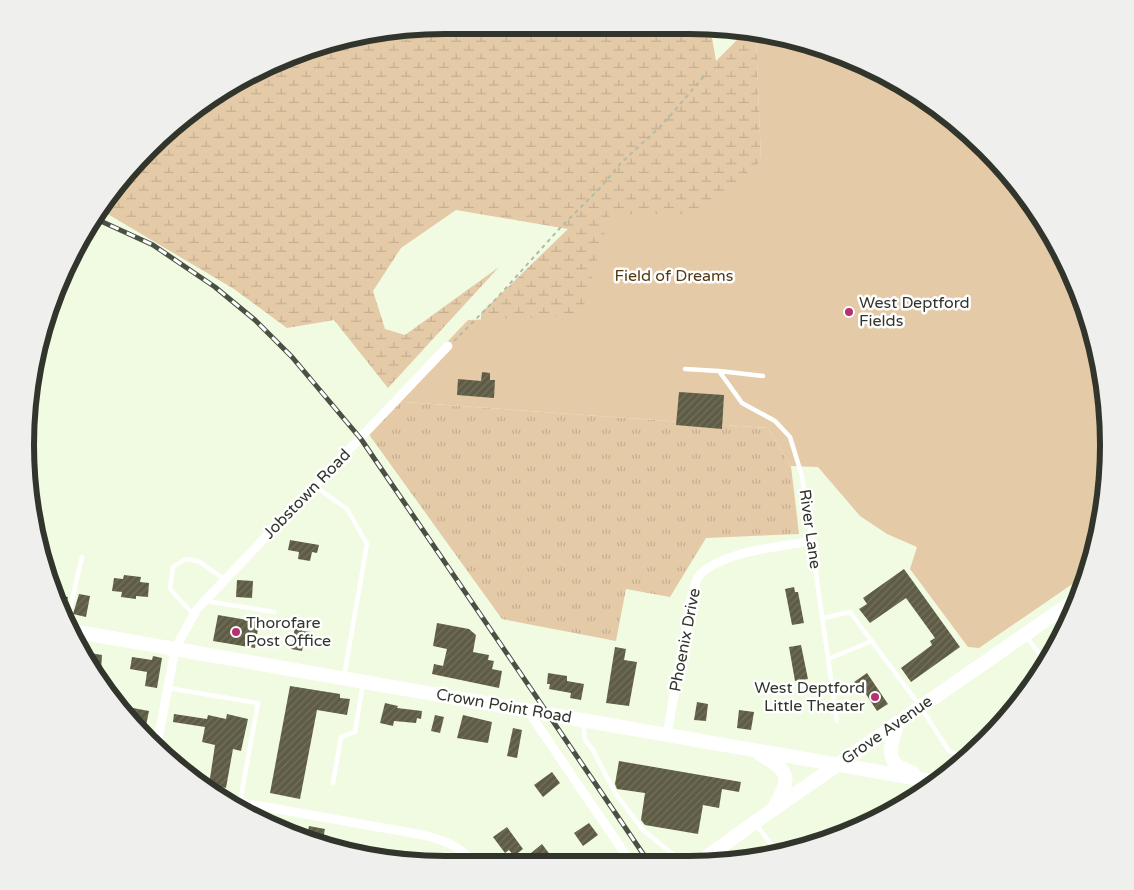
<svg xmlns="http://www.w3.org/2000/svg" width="1134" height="890" font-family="'Varela Round',sans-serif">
  <defs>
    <pattern id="grass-tufts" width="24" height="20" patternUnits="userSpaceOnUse" patternTransform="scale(1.25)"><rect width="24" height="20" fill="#e5caa7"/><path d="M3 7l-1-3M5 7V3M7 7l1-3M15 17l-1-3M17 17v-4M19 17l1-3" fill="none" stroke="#c5ae90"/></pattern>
    <pattern id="wetland-marsh" width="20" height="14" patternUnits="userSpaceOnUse" patternTransform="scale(1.25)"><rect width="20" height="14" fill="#e5caa7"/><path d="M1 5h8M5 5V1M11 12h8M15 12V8" fill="none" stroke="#c5ae90"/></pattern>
    <pattern id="building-hatch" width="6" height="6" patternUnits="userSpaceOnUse" patternTransform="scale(1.25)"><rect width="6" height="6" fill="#5f5c45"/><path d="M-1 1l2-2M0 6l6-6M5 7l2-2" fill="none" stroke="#73705d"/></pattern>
  </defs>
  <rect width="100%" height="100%" fill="#f0fbe2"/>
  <path fill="url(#grass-tufts)" d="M391,401l377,27 23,38 8,68 -93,4 -36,59 -44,-8 -10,52 -114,-22 -137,-190z"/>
  <path fill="url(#wetland-marsh)" d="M445,25l190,1 2,4 12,2 11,-6h50l6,35 29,-29 11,2 5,127 -51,192 -228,-22 -1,-18 87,-84 -112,-19 -55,38 -28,43 12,38 20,6 94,-68 -111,121 -54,-68 -47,8 -53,-39 -133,-79 47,-62 87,-67 101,-42z"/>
  <path fill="#e5caa7" d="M759,34l65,13 75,34 67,48 87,106 34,75 18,80 3,82 -13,81 -8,21 -108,74 -11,-1 -58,-78 7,-22 -30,-13 -27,-18 -42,-49 -27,-1 -23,-38 -377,-27 77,-81 113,-4 29,-102h87l64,-53 -5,-124z"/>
  <path fill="url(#building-hatch)" d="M482,372l8,1v7h5l-1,18 -37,-3 1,-16 23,2z
    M679,392l45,3 -2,34 -46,-4z
    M290,540l29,5 -2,8 -5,-1 -2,9 -12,-2 1,-7 -11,-2z
    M904,569l56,78 -49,35 -10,-14 31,-23 -2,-4 5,-3 -29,-40 -36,25 -11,-14 8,-5 -4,-6z
    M124,575l17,2 -1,5 9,1 -1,14 -12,-1v3l-15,-2 1,-5 -10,-1 2,-13 9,1z
    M237,580l16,1 -1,17 -16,-1z
    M794,587l1,5h3l6,31 -12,2 -7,-36z
    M79,594l11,2 -4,21 -13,-3z
    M56,595l12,2 -3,15h-1z
    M218,615l41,7 -4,26 -42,-7z
    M296,622l8,2 -2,7 9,1 -2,15 -6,-1 -1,5 -11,-2z
    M437,623l32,6 7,6 -3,17 16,3 -1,5 6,1 -2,8 10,2 -3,17 -67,-14 2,-10 9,2 4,-17 -14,-3z
    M801,645l7,34 -13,2 -6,-34z
    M615,647l11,2 -2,11 13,2 -8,44 -23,-3z
    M90,653l12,2 -1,15 -10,-1 -3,-4z
    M153,656l9,2 -5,30 -12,-2 2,-14 -17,-3 2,-12 20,3z
    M548,673l19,3v5l17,3 -3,16 -11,-2 1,-5 -22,-4 1,-5h-3z
    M867,673l21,31 -11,7 -15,-23 -3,2 -5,-8z
    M1031,683l1,1 -10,16 -23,25 -6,-7z
    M290,686l50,8v4l10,1 -3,16 -30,-5 -17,89 -30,-6z
    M697,702l11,2 -2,17 -12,-1z
    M385,703l13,3 -1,2 25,3 -1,8 -4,-1 -1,5 -22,-2 -1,5 -13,-3z
    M133,708l16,3 -5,24 -14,-12z
    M739,710l15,2 -3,18 -14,-2z
    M174,714l33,5 1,-4 18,4 1,-5 21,5 -7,32 -8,-2 -7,39 -17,-3 6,-40 -13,-3 3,-15 -32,-5z
    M435,715l9,2 -4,16 -9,-2z
    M463,715l29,7 -4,21 -31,-5z
    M513,728l9,2 -5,28 -10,-2z
    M619,761l122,21 -2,10 -17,-3 -3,19 -16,-3 -5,29 -53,-9 -4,-5 4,-27 -28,-4 -2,-5z
    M552,772l8,11 -17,14 -9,-12z
    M589,823l9,12 -15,11 -9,-13z
    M309,826l16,3 -3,15 -16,-4z
    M507,827l16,22 -9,7 -5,-6 -4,3 -12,-16z
    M542,844l12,16 -6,5h-8l-9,-12z"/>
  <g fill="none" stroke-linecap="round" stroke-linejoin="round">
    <path stroke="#b2bba7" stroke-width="2" stroke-dasharray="4 4" stroke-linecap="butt" d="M454,341l42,-42 64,-71 41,-41 19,-23 43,-40 42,-49"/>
    <path stroke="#fff" stroke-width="4.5" d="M685,369l34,2 23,32 33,18 15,16 12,39 35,245
      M719,371l44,5
      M315,486l32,23 20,35 -23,133
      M206,601l68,11
      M193,614l-23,-25 3,-22 12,-8 13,2 28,19
      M823,618l27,-6 70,94 29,45 13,5
      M67,621l15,-64
      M1025,635l16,21
      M828,659l44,-18
      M168,688l90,15 -18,99
      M583,721l2,19 8,10 22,43 28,37 31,25 6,9
      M333,783l8,-46 14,-5 8,-49
      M755,823l22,29"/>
    <path stroke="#fff" stroke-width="9" d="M528,711l104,153
      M667,735l24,-137c2,-6 4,-16 8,-22 22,-25 80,-29 113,-35
      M157,746l18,-97 22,-40 251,-263
      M221,799l202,36c24,6 36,11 54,30"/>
    <path stroke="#fff" stroke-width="14" d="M72,631l865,151
      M898,722c-4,14 -14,34 1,45 4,2 10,4 14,6
      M760,754c31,19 31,22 14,54
      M697,864l58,-42 324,-225"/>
    <defs>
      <path id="rail" d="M94,218l59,27 62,42 40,33 37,37 69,82 289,425"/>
    </defs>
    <use href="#rail" stroke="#4b5044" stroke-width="5"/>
    <use href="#rail" stroke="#fff" stroke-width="3" stroke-dasharray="9" stroke-linecap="butt"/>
  </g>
  <g fill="#b73072" stroke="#fff" stroke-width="2">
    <circle cx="849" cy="312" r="5"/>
    <circle cx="236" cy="632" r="5"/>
    <circle cx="875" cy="697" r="5"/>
  </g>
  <g text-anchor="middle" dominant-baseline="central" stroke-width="5" stroke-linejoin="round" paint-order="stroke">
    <g font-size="16" fill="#543910" stroke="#fff">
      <text x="674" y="276">Field of Dreams</text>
    </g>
    <g font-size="16" fill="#31352b" stroke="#fff" text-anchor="start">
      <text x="859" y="303">West Deptford<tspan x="859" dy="18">Fields</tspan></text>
      <text x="246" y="623">Thorofare<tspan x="246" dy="18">Post Office</tspan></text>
      <text x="865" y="688" text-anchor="end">West Deptford<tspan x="865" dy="18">Little Theater</tspan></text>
    </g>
    <g font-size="16" fill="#31352b" stroke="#fff">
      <text transform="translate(307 494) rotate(-46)">Jobstown Road</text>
      <text transform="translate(810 529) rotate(82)">River Lane</text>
      <text transform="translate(685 640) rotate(-79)">Phoenix Drive</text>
      <text transform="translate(504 706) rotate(10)">Crown Point Road</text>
      <text transform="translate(887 730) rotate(-35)">Grove Avenue</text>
    </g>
  </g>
  <path d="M0 0H1134V890H0ZM445 34H689A411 411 0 0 1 1100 445V445A411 411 0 0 1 689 856H445A411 411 0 0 1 34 445V445A411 411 0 0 1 445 34Z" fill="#efefee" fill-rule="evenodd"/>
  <path fill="none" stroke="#31352b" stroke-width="6" d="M445 34H689A411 411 0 0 1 1100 445V445A411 411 0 0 1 689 856H445A411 411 0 0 1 34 445V445A411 411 0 0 1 445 34Z"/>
</svg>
